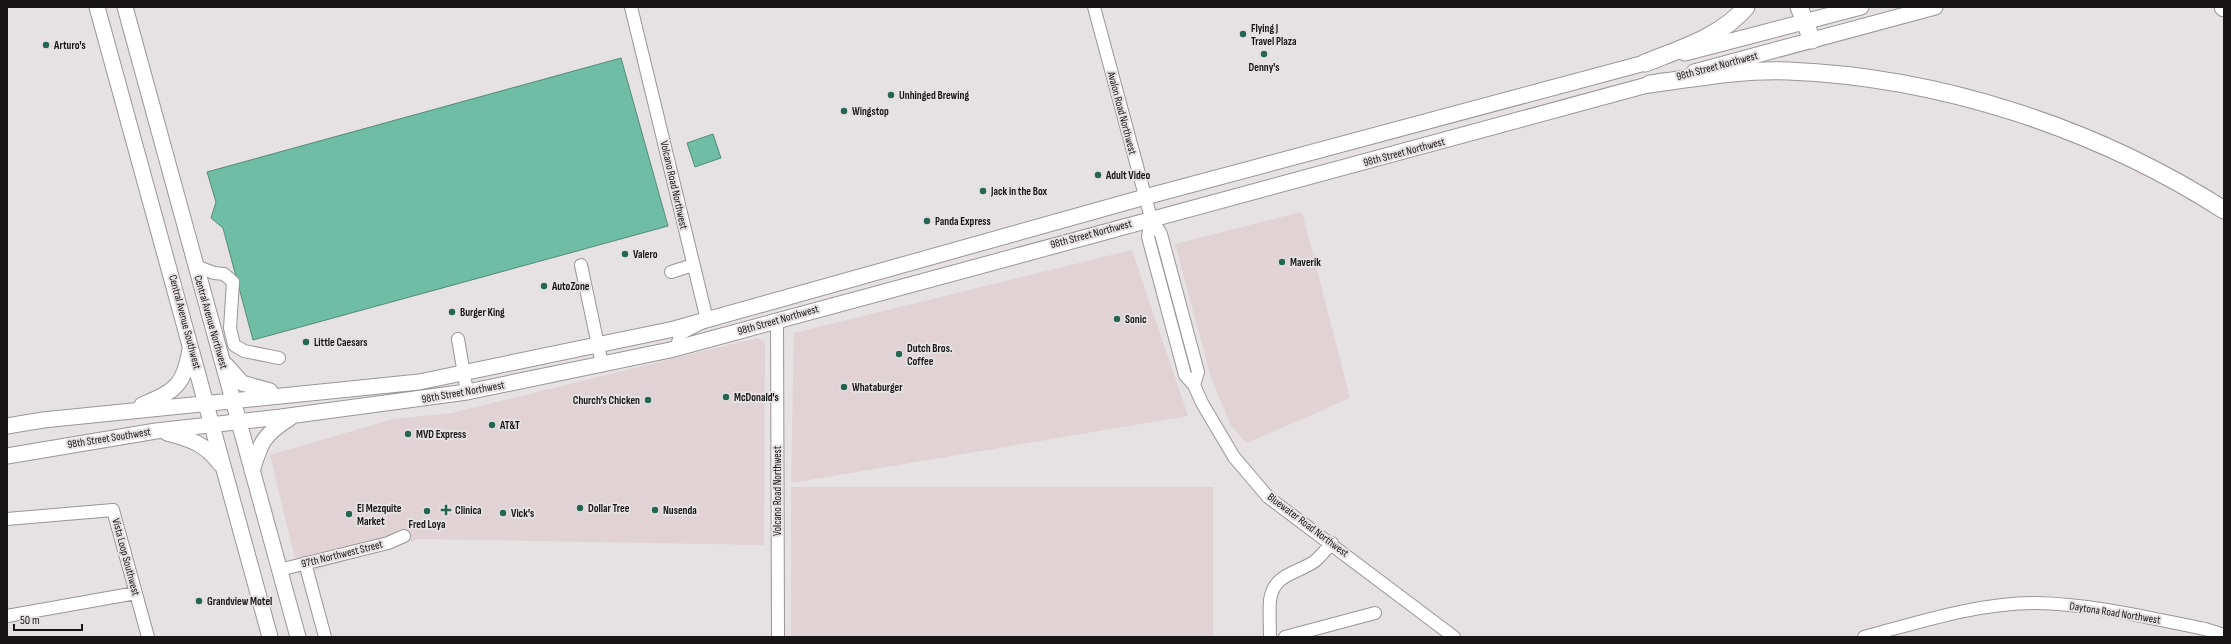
<svg xmlns="http://www.w3.org/2000/svg" width="2231" height="644" font-family="'Sofia Sans Condensed',sans-serif">
  <rect width="100%" height="100%" fill="#e6e1e2"/>
  <path fill="#e0d2d5" d="M1302,212l48,186 -103,45 -16,-17 -20,-49 -36,-133z
    M1132,250l56,166 -397,67 3,-150z
    M757,338l8,3 -1,204 -345,-6 -120,36 -29,-120 123,-36 59,-6z
    M791,487h422v150h-422z"/>
  <path fill="#6fbda4" stroke="#558b79" d="M621,58l47,168 -415,114 -30,-112 -12,-10 5,-16 -9,-30z
    M713,134l8,24 -26,9 -8,-24z"/>
  <g fill="none" stroke-linecap="round" stroke-linejoin="round">
    <defs>
      <path id="minor" d="M631,7l76,313 -27,14 -3,13
        M1094,7l57,211 10,16 37,138 -4,13 -9,-10 -37,-138 3,-19
        M581,265l21,99
        M196,266l18,7 10,1 9,8 -3,46 4,17 10,6 35,7
        M671,272l22,-7
        M777,320l1,317
        M458,339l9,53
        M1194,385l8,18 32,54 34,40 186,140
        M7,519l106,-9 35,127
        M305,563l20,74
        M279,570l109,-27 16,-7
        M7,616l129,-23
        M1270,637c0,-12 -1,-25 0,-37 4,-27 27,-26 45,-39 6,-5 11,-12 17,-18
        M1285,637l90,-24
        M1864,637c56,-15 113,-34 172,-34 57,1 113,15 169,26l19,6"/>
      <path id="major" d="M97,7l173,630
        M125,7l173,630
        M1685,53l176,-46
        M1694,72l241,-65
        M226,365l16,18 28,8
        M142,405c33,-14 42,-19 48,-56
        M7,426l36,-6 376,-38 255,-53 471,-132 511,-137
        M167,433c23,6 39,11 53,31
        M7,456l149,-25 125,-14 186,-25 203,-42 992,-269
        M252,471c9,-29 11,-36 38,-53"/>
      <path id="highway" d="M1799,7l13,33
        M2223,7l1,1
        M1645,63c35,-14 76,-26 101,-56
        M1650,84c45,-6 92,-15 138,-13 152,6 308,57 436,139"/>
    </defs>
    <use href="#minor" stroke="#9a9596" stroke-width="14"/>
    <use href="#major" stroke="#9a9596" stroke-width="17"/>
    <use href="#highway" stroke="#9a9596" stroke-width="19"/>
    <use href="#minor" stroke="#fff" stroke-width="12"/>
    <use href="#major" stroke="#fff" stroke-width="15"/>
    <use href="#highway" stroke="#fff" stroke-width="17"/>
  </g>
  <g fill="#256553" stroke="#e6e1e2" stroke-width="1.5">
    <circle cx="1243" cy="34" r="4"/>
    <circle cx="46" cy="45" r="4"/>
    <circle cx="1264" cy="54" r="4"/>
    <circle cx="891" cy="95" r="4"/>
    <circle cx="844" cy="111" r="4"/>
    <circle cx="1098" cy="175" r="4"/>
    <circle cx="983" cy="191" r="4"/>
    <circle cx="927" cy="221" r="4"/>
    <circle cx="625" cy="254" r="4"/>
    <circle cx="1282" cy="262" r="4"/>
    <circle cx="544" cy="286" r="4"/>
    <circle cx="452" cy="312" r="4"/>
    <circle cx="1117" cy="319" r="4"/>
    <circle cx="306" cy="342" r="4"/>
    <circle cx="899" cy="354" r="4"/>
    <circle cx="844" cy="387" r="4"/>
    <circle cx="726" cy="397" r="4"/>
    <circle cx="648" cy="400" r="4"/>
    <circle cx="492" cy="425" r="4"/>
    <circle cx="408" cy="434" r="4"/>
    <circle cx="580" cy="508" r="4"/>
    <path d="M444 504h4v4h4v4h-4v4h-4v-4h-4v-4h4z"/>
    <circle cx="655" cy="510" r="4"/>
    <circle cx="427" cy="511" r="4"/>
    <circle cx="503" cy="513" r="4"/>
    <circle cx="349" cy="514" r="4"/>
    <circle cx="199" cy="601" r="4"/>
  </g>
  <g text-anchor="middle" dominant-baseline="central" stroke-width="4" stroke-linejoin="round" paint-order="stroke">
    <g font-size="11" font-weight="bold" fill="#171515" stroke="#e6e1e2" text-anchor="start">
      <text x="1251" y="28">Flying J<tspan x="1251" dy="13">Travel Plaza</tspan></text>
      <text x="54" y="45">Arturo's</text>
      <text x="1264" y="67" text-anchor="middle">Denny's</text>
      <text x="899" y="95">Unhinged Brewing</text>
      <text x="852" y="111">Wingstop</text>
      <text x="1106" y="175">Adult Video</text>
      <text x="991" y="191">Jack in the Box</text>
      <text x="935" y="221">Panda Express</text>
      <text x="633" y="254">Valero</text>
      <text x="1290" y="262">Maverik</text>
      <text x="552" y="286">AutoZone</text>
      <text x="460" y="312">Burger King</text>
      <text x="1125" y="319">Sonic</text>
      <text x="314" y="342">Little Caesars</text>
      <text x="907" y="348">Dutch Bros.<tspan x="907" dy="13">Coffee</tspan></text>
      <text x="852" y="387">Whataburger</text>
      <text x="734" y="397">McDonald's</text>
      <text x="640" y="400" text-anchor="end">Church's Chicken</text>
      <text x="500" y="425">AT&amp;T</text>
      <text x="416" y="434">MVD Express</text>
      <text x="357" y="508">El Mezquite<tspan x="357" dy="13">Market</tspan></text>
      <text x="588" y="508">Dollar Tree</text>
      <text x="455" y="510">Clinica</text>
      <text x="663" y="510">Nusenda</text>
      <text x="511" y="513">Vick's</text>
      <text x="427" y="524" text-anchor="middle">Fred Loya</text>
      <text x="207" y="601">Grandview Motel</text>
    </g>
    <g font-size="11" fill="#171515" stroke="#e6e1e2">
      <text transform="translate(1717 66) rotate(-15)">98th Street Northwest</text>
      <text transform="translate(1122 113) rotate(75)">Avalon Road Northwest</text>
      <text transform="translate(1404 152) rotate(-15)">98th Street Northwest</text>
      <text transform="translate(674 185) rotate(77)">Volcano Road Northwest</text>
      <text transform="translate(1091 234) rotate(-15)">98th Street Northwest</text>
      <text transform="translate(778 320) rotate(-16)">98th Street Northwest</text>
      <text transform="translate(185 322) rotate(75)">Central Avenue Southwest</text>
      <text transform="translate(211 322) rotate(74)">Central Avenue Northwest</text>
      <text transform="translate(463 392) rotate(-10)">98th Street Northwest</text>
      <text transform="translate(109 438) rotate(-9)">98th Street Southwest</text>
      <text transform="translate(777 491) rotate(-90)">Volcano Road Northwest</text>
      <text transform="translate(1308 525) rotate(37)">Bluewater Road Northwest</text>
      <text transform="translate(342 554) rotate(-14)">97th Northwest Street</text>
      <text transform="translate(126 557) rotate(75)">Vista Loop Southwest</text>
      <text transform="translate(2115 613) rotate(9)">Daytona Road Northwest</text>
    </g>
  </g>
  <rect width="2231" height="644" fill="none" stroke="#171515" stroke-width="16"/>
  <path d="M14 624v6h68v-6" fill="none" stroke="#171515" stroke-width="2"/>
  <text x="20" y="624" font-size="12" fill="#171515" stroke="#e6e1e2" stroke-width="3" paint-order="stroke">50 m</text>
</svg>
